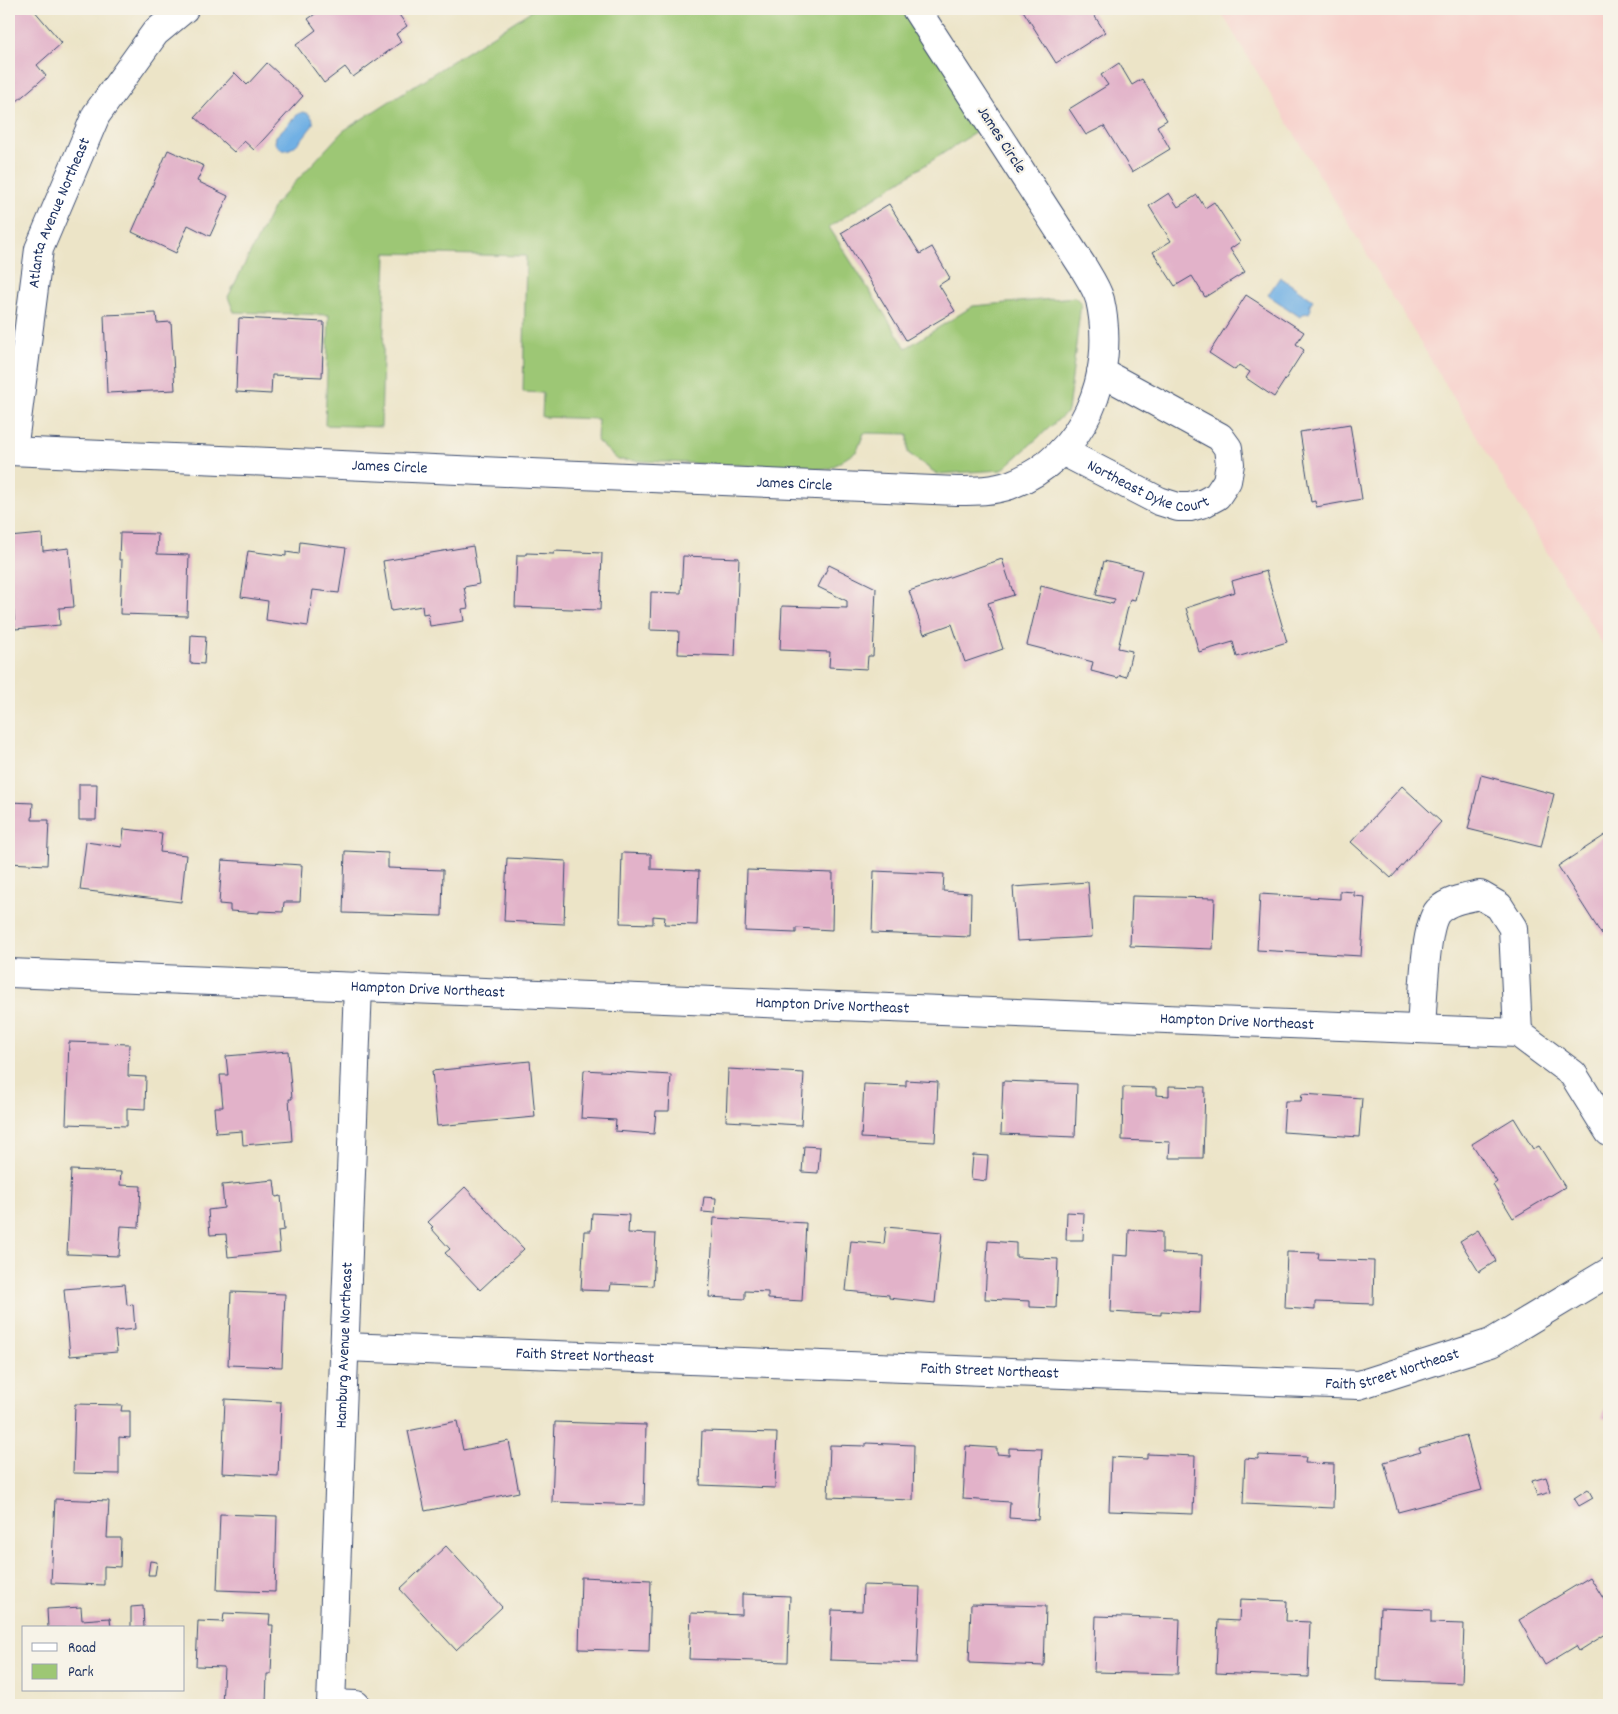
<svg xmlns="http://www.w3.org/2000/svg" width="1618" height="1714" font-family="Dekko,sans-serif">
  <rect width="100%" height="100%" fill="#f7f3e8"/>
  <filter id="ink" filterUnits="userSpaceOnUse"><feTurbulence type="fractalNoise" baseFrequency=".02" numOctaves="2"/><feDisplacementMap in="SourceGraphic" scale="10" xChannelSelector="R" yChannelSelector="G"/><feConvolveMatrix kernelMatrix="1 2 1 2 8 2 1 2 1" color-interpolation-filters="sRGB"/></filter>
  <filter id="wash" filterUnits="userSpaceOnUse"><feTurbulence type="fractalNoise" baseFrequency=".0096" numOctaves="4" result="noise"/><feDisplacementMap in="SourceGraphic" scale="20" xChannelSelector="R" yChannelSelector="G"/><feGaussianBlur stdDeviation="1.12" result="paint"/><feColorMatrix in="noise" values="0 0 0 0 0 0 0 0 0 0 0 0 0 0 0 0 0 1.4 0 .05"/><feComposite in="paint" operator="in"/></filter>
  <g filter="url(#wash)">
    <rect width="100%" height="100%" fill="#ece4c7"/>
    <path fill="#f7d0cb" d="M1219,9h390v646z"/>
    <path fill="#9dc774" stroke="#5c7b69" d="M534,9h379l74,116 -158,102 77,121 67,-42 102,-9 6,6 -13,108 -66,59 -65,4 -29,-21v-19l-44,-1 -7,18 -28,18 -211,-9 -21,-19 1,-22 -56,-2 1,-24 -20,-1 3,-136 -140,-3 -5,174 -56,-2 4,-110 -95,-3 -6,-15 47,-93 68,-73z"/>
    <path fill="#71b0e4" stroke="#4670a1" d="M303,112c7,1 11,6 10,13 -8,9 -18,27 -31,25l-7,-7 1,-7 22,-22z
      M1280,277l33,23 -3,4 1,5 -2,4 -7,1 -2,3 -32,-22z"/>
    <g id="blocks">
      <path fill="#e2b2c9" d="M9,9h24l29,34 -25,22 9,11 -30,26 -7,-8z
        M322,9h25l1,2 4,-2h43l12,17 -11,8 5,8 -48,35 -8,-10 -21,16 -28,-38 20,-15 -8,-11z
        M1022,9h68l15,23 -49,31z
        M267,63l36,33 -49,54 -10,-9 -10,11 -39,-35 40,-44 12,12z
        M1119,63l13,22 10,-6 25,41 -10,6 13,23 -38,23 -28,-46 -18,9 -17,-26 39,-24 -7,-10z
        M168,150l36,16 -7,15 31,15 -18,40 -22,-11 -12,28 -44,-21z
        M1169,193l9,14 19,-12 8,13 9,-6 26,40 -10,7 15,23 -40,25 -13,-21 -17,10 -22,-34 18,-11 -22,-35z
        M889,204l31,50 12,-7 18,31 -11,7 16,26 -49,29 -65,-107z
        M1246,295l58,37 -8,12 8,6 -30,47 -28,-19 4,-6 -11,-7 -4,5 -26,-17z
        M156,313l1,10 14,-1 4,68 -68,3 -3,-78z
        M239,318l85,4 -2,55 -50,-2 -1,19 -35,-2z
        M1350,424l12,75 -46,8 -1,-6 -4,1 -11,-70z
        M120,533l38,1 -1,20 32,1 -2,61 -67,-2 2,-54h-3z
        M42,534l1,17 26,-3 5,59 -15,1 1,17 -45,4 -2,-26h-4v-66z
        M300,542l46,6 -7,45 -26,-3 -5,36 -42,-6 2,-19 -27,-4 7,-46 38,5v-4l13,2z
        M473,546l6,38 -15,3 4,21 -6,1 2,12 -34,5 -2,-13 -5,1 -1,-8 -31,5 -8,-50z
        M554,551l48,2 -2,57 -85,-3 2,-52h9v-2l28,1z
        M683,556l56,2 -4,98 -57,-2 1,-23 -29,-1 1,-38 30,1z
        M1002,559l12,36 -26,8 15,46 -38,13 -13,-38 -28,10 -15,-43z
        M1104,561l38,9 -7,30 -5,-1 -12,49 14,3 -6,26 -6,-2 -2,3 -27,-7 2,-9 -66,-17 14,-59 72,18 2,-5 -19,-4z
        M829,565l47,23 -3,68h-5l-1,13 -38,-2 1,-15 -50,-2 2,-44 65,2v-7l-29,-14z
        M1266,571l21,71 -50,15 -4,-15 -34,10 -13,-44 49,-16 -3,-11z
        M191,635l15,1 -2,28 -14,-1z
        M1481,775l73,19 -13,53 -73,-18z
        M79,784h18l-1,36h-17z
        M1402,786l39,36 -50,56 -40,-36z
        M9,802l24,1 -1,17h17l-2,45 -38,-2z
        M124,829l38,4 -2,19 26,3 -5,47 -101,-12 6,-48 36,5z
        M1607,834l2,4v92l-7,5 -44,-69z
        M345,851l43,2v15l55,2 -1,46 -99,-3z
        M622,853l29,1v15l48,2 -2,54 -33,-1 1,-7 -12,-1v8l-33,-1z
        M507,858l59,3 -2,63 -60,-3z
        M222,860l80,5 -2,37h-16l-1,10 -24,-1v2l-29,-2v-6l-11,-1z
        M747,870l86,3 -1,57 -36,-2v5l-51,-2z
        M874,871l70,3 -1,17 28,2 -1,44 -98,-4z
        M1088,882l4,55 -75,4 -4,-54z
        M1340,891l14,1v4l11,1 -4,59 -104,-6 3,-56 80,5z
        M1132,896l83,2 -2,51 -83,-3z
        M69,1042l60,2 -1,32 18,1 -1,32 -18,-1v18l-61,-2z
        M288,1051l4,48h-3l3,42 -49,4 -1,-14 -26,2 -2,-26h9l-3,-32h8l-2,-19z
        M530,1061l5,56 -98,9 -5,-55z
        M728,1069l76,4 -3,52 -75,-4z
        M584,1070l87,5 -2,36h-13l-2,23 -39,-3 1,-11 -35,-2z
        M906,1080l32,2 -3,60 -74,-4 3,-54 42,2z
        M1003,1081l74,3 -2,53 -74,-3z
        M1169,1086l36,1 -2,71h-34l1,-16 -48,-2 1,-53 33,1v7l13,1z
        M1302,1094l60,4 -3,39 -76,-5 2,-31h16z
        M1514,1118l19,31 6,-3 26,41 -52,31 -20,-33 4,-3 -25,-38z
        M804,1146l16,1 -2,26 -16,-1z
        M973,1155l15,1 -2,25 -15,-2z
        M71,1170l50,2 -1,13 21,1 -2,41 -18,-1 -2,30 -52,-2z
        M274,1180l2,17 5,-1 3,34 -6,1 2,21 -52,5 -2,-23 -16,1 -2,-25 16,-2 -2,-23z
        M465,1187l59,62 -44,41 -35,-37 5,-4 -19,-21 2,-1 -5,-5z
        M704,1197l12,1 -1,15 -13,-1z
        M1067,1212l17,1 -1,27h-17z
        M592,1213l37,2 -1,18 28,1 -3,52 -42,-2 -1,7 -29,-1 3,-59h7z
        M714,1218l92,5 -4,78 -34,-2v-7l-23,-1v8l-36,-2z
        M886,1227l56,5 -7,71 -46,-5v-3l-43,-4 5,-50 33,3z
        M1129,1230l33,2v21l40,2 -2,58 -39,-2v4l-50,-3 2,-57 15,1z
        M1478,1230l18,31 -17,11 -19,-31z
        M988,1241l28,2v14l42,2 -2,49 -26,-1v-6l-45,-2z
        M1287,1252l32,1 -1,6 56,2 -1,43 -58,-2v8l-30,-2z
        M125,1284l2,21 6,-1 2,25 -20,2 2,21 -47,4 -6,-67z
        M231,1292l54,2 -3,73 -54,-2z
        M1609,1398v22l-7,-2z
        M225,1399l56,3 -3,74 -56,-3z
        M75,1404l47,1 -1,6h9v27l-11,-1v37l-46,-1z
        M457,1421l6,29 46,-9 10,51 -94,19 -17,-80z
        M555,1422l91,3 -2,80 -92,-3z
        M702,1431l75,2 -2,55 -75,-3z
        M1466,1435l16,55 -84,22 -14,-50 37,-10 -2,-4z
        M866,1443l48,2 -1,55 -85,-3 2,-52 36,1z
        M966,1446l31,2v6l12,1v-7l33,1 -4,71 -29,-2 1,-16 -47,-3z
        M1147,1454l48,2 -2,58 -84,-3 2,-54 36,2z
        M1258,1455l48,2 -1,6 29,1 -1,44 -90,-4 2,-46 13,1z
        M1546,1477l5,15 -14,4 -5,-15z
        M1588,1489l5,9 -14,8 -5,-8z
        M55,1499l54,2 -2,37h14l-1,29 -16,-1v19l-53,-2z
        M220,1514l57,2 -2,76 -58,-2z
        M446,1546l56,61 -46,43 -56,-61z
        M150,1561l7,1 -2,13h-7z
        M581,1577l70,3 -2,71 -70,-2z
        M1590,1577l19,31v24l-30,19 -3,-5 -31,19 -26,-45z
        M863,1585l57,2 -3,76 -87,-3 2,-50 30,1z
        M742,1594l48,2 -2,66 -99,-3 2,-46 51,2z
        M1240,1599l47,2 -1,20 24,1 -2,55 -92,-4 2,-53 21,1z
        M971,1604l75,2 -2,60 -75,-3z
        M143,1606l1,22h-13v-21z
        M81,1607l1,13 28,-2 1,10h-63l-1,-19z
        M1380,1608l51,2v13l33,1 -2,59 -85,-3z
        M224,1613l46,2 -1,10h4l-2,49h-4l-1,31h-44l2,-38 -28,-1 2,-45 25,1z
        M1096,1616l84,3 -2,55 -84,-2z"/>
    </g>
  </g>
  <g filter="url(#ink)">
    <use href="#blocks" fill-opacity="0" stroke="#3a4a6e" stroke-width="1"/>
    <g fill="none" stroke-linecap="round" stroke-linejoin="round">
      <defs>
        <g id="minor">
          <path id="s1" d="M9,451l948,40c18,0 36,0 53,-6 74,-28 107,-109 90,-185 -3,-11 -11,-23 -17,-33l-167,-258"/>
          <path id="s2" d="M13,451l26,-202 57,-134 59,-82 29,-24"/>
          <path id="s3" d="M1062,451l97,50 19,6h12l14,-4 13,-7 10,-15 3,-17 -2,-16 -8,-11 -119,-65"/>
          <path id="s4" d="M9,973l1509,60 55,41 36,58"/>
          <path d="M1421,1029c2,-23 3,-103 17,-118 11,-11 28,-13 42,-16l19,11 14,22 5,105"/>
          <path id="s5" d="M344,1347l1015,38 132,-42 118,-71"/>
          <path d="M331,1704l25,1"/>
          <path id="s6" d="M331,1705l27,-719"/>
        </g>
      </defs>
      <use href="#minor" stroke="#3a4a6e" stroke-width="30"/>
      <use href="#minor" stroke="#fff" stroke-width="28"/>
    </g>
  </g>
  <g text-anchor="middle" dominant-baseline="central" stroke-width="4.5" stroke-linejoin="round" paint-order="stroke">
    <g font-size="16" fill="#1b2f5e" stroke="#f7f3e8">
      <text transform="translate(1001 140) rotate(57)">James Circle</text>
      <text stroke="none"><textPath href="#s2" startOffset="244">Atlanta Avenue Northeast</textPath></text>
      <text stroke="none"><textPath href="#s1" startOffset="381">James Circle</textPath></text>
      <text stroke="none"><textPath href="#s3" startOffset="95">Northeast Dyke Court</textPath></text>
      <text stroke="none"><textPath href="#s1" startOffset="786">James Circle</textPath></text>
      <text stroke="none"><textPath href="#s4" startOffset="419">Hampton Drive Northeast</textPath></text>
      <text stroke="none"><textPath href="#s4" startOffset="824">Hampton Drive Northeast</textPath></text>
      <text stroke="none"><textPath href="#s4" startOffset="1229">Hampton Drive Northeast</textPath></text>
      <text stroke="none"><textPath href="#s6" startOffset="360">Hamburg Avenue Northeast</textPath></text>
      <text stroke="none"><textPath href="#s5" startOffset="241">Faith Street Northeast</textPath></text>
      <text stroke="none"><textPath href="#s5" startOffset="1051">Faith Street Northeast</textPath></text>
      <text stroke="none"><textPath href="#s5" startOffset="646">Faith Street Northeast</textPath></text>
    </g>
  </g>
  <rect width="1618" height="1714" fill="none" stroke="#f7f3e8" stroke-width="30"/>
  <rect x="22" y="1626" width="162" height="65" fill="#f7f3e8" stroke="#9fa5b1"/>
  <rect x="32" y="1643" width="25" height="8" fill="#ffffff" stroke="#9fa5b1"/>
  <text x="68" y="1652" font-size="15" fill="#1b2f5e">Road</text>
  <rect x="32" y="1664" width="25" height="15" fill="#9dc774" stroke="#9fa5b1"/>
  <text x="68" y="1676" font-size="15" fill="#1b2f5e">Park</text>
</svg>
